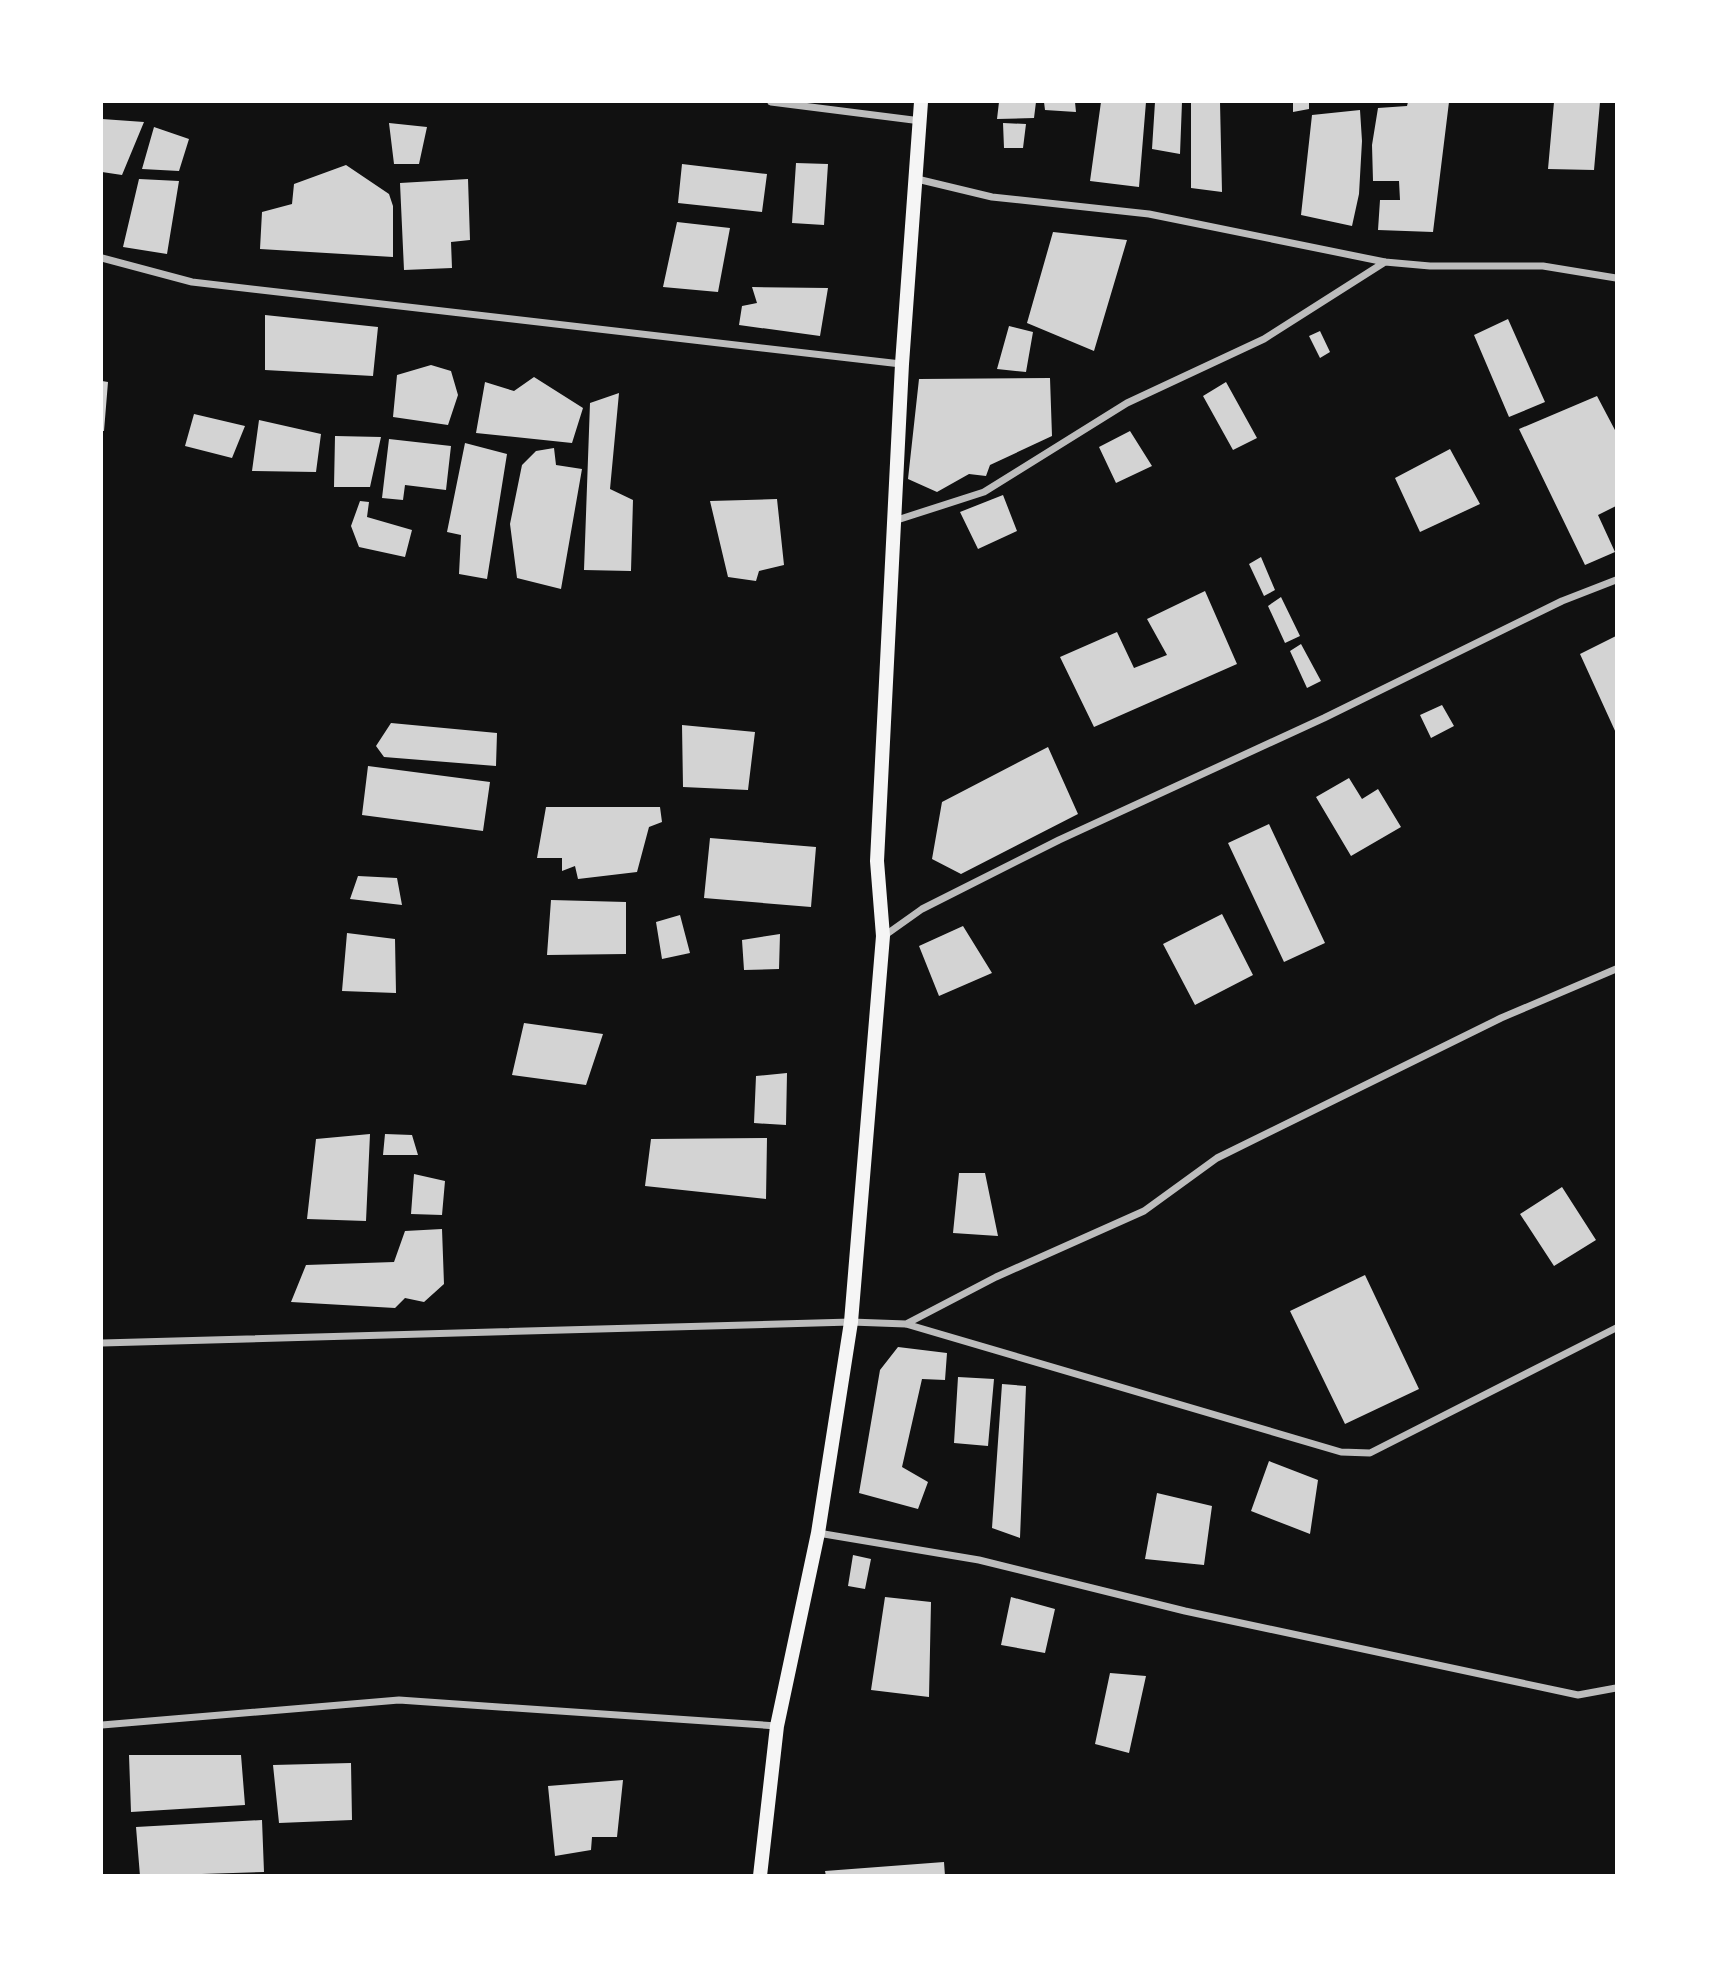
<svg xmlns="http://www.w3.org/2000/svg" width="1718" height="1977" font-family="Figtree,sans-serif">
  <rect width="100%" height="100%" fill="#111"/>
  <path fill="#d3d3d3" d="M999,102h37l-2,16 -37,1z
    M1044,102h31l1,10 -31,-2z
    M1101,102h45l-7,85 -49,-6z
    M1155,102h27l-2,52 -28,-5z
    M1191,102h29l2,90 -31,-4z
    M1293,102h16v7l-16,3z
    M1408,102h41l-16,130 -55,-2 2,-30h20l-1,-19h-26l-1,-36 6,-37 29,-2z
    M1554,102h46l-6,68 -46,-1z
    M1360,110l2,31 -3,53 -7,32 -51,-11 11,-100z
    M102,119l42,3 -22,53 -20,-3z
    M389,123l38,4 -8,37h-25z
    M1003,123l23,1 -3,24h-19z
    M154,127l35,12 -10,32 -37,-2z
    M796,163l32,1 -4,61 -32,-2z
    M682,164l85,10 -5,38 -84,-9z
    M346,165l43,29 4,12v51l-133,-8 2,-37 30,-8 2,-20z
    M139,179l40,2 -12,73 -44,-7z
    M468,179l2,61 -19,2 1,26 -48,2 -4,-87z
    M677,222l53,6 -12,64 -55,-5z
    M1053,232l74,8 -33,111 -67,-28z
    M752,287l76,1 -8,48 -81,-11 3,-19 15,-3z
    M265,315l113,12 -5,49 -108,-6z
    M1508,319l37,83 -36,15 -35,-82z
    M1009,326l24,6 -7,40 -29,-3z
    M1320,331l10,21 -10,6 -11,-22z
    M431,365l20,6 7,24 -10,30 -55,-8 4,-42z
    M534,377l49,31 -11,35 -96,-10 9,-51 29,9z
    M1050,378l2,58 -62,29 -4,11 -17,-2 -32,18 -29,-13 11,-100z
    M102,381l6,1 -4,49h-2z
    M1226,382l31,56 -24,12 -30,-54z
    M619,393l-9,96 23,11 -2,71 -47,-1 6,-167z
    M1597,396l19,36v74l-18,9 17,37 -30,13 -66,-136z
    M194,414l51,12 -13,32 -47,-12z
    M259,420l62,14 -5,38 -64,-1z
    M1130,431l22,35 -36,17 -17,-36z
    M335,436l46,1 -11,50h-36z
    M389,439l62,7 -5,44 -41,-5 -2,15 -21,-2z
    M465,443l42,11 -20,125 -28,-5 2,-39 -14,-3z
    M554,448l2,17 26,4 -21,120 -44,-11 -7,-54 12,-59 14,-14z
    M1450,449l30,55 -60,28 -25,-54z
    M1003,495l14,36 -39,18 -18,-37z
    M777,499l7,66 -25,6 -3,10 -28,-4 -18,-76z
    M360,501l9,1 -2,15 45,13 -7,27 -46,-10 -8,-21z
    M1261,557l14,33 -11,6 -15,-32z
    M1205,591l32,73 -143,63 -34,-70 57,-25 17,36 33,-13 -20,-36z
    M1281,597l19,39 -15,7 -17,-37z
    M1616,636v97l-36,-79z
    M1301,644l20,37 -14,7 -17,-37z
    M1442,705l12,21 -23,12 -11,-23z
    M391,723l106,10 -1,33 -112,-9 -8,-11z
    M682,725l73,7 -7,58 -65,-3z
    M1048,747l30,67 -117,60 -29,-15 10,-57z
    M368,766l122,16 -7,49 -121,-16z
    M1349,778l13,21 16,-10 23,38 -50,29 -35,-59z
    M546,807h114l2,15 -13,5 -12,45 -59,7 -3,-13 -13,5v-13h-25z
    M1269,824l56,119 -41,19 -56,-119z
    M710,838l106,9 -5,60 -107,-9z
    M358,876l39,2 5,27 -52,-6z
    M551,900l75,2v52l-79,1z
    M1222,914l31,61 -58,30 -32,-61z
    M680,915l10,38 -28,6 -6,-37z
    M963,926l29,47 -53,23 -20,-50z
    M347,933l48,6 1,54 -54,-2z
    M780,934l-1,35 -35,1 -2,-30z
    M524,1023l79,11 -17,51 -74,-10z
    M787,1073l-1,52 -32,-2 2,-47z
    M370,1134l-4,87 -59,-2 9,-80z
    M385,1134l27,1 6,20h-35z
    M767,1138l-1,61 -121,-13 6,-47z
    M959,1173h26l13,63 -45,-3z
    M414,1174l31,7 -3,34 -31,-1z
    M1562,1187l34,53 -42,26 -34,-52z
    M442,1229l2,55 -20,18 -19,-4 -10,10 -104,-6 15,-37 88,-3 11,-31z
    M1365,1275l54,114 -74,35 -55,-113z
    M898,1347l49,6 -2,27 -23,-1 -20,88 26,15 -10,27 -59,-16 21,-123z
    M958,1377l36,2 -6,67 -34,-3z
    M1002,1384l24,2 -6,152 -28,-10z
    M1269,1461l49,19 -8,54 -59,-23z
    M1157,1493l55,13 -8,59 -59,-6z
    M853,1555l18,4 -6,30 -17,-3z
    M885,1597l46,5 -2,95 -58,-7z
    M1011,1597l44,12 -10,44 -44,-8z
    M1110,1673l36,3 -17,77 -34,-9z
    M129,1755h112l4,50 -114,7z
    M351,1763l1,57 -73,3 -6,-58z
    M623,1780l-6,57h-25l-1,13 -36,6 -7,-70z
    M262,1820l2,52 -124,4 -4,-49z
    M944,1862l1,14h-119l-1,-5z"/>
  <g fill="none" stroke-linecap="round" stroke-linejoin="round">
    <path stroke="#bcbcbc" stroke-width="7" d="M771,102l150,19
      M917,179l75,18 157,17 236,48 45,4h113l73,12
      M102,258l90,24 709,82
      M894,521l90,-29 143,-89 137,-64 121,-77
      M884,936l38,-27 137,-69 265,-122 238,-117 54,-21
      M906,1324l90,-47 148,-66 73,-53 284,-140 115,-49
      M102,1343l749,-21 55,2 435,128 29,1 246,-125
      M818,1533l161,27 206,51 393,84 38,-7
      M102,1725l297,-25 378,26"/>
    <path stroke="#f5f5f5" stroke-width="14" d="M760,1876l17,-150 41,-193 33,-211 32,-386 -6,-75 25,-497 19,-262"/>
  </g>
  <rect width="1718" height="1977" fill="none" stroke="#ffffff" stroke-width="206"/>
</svg>
